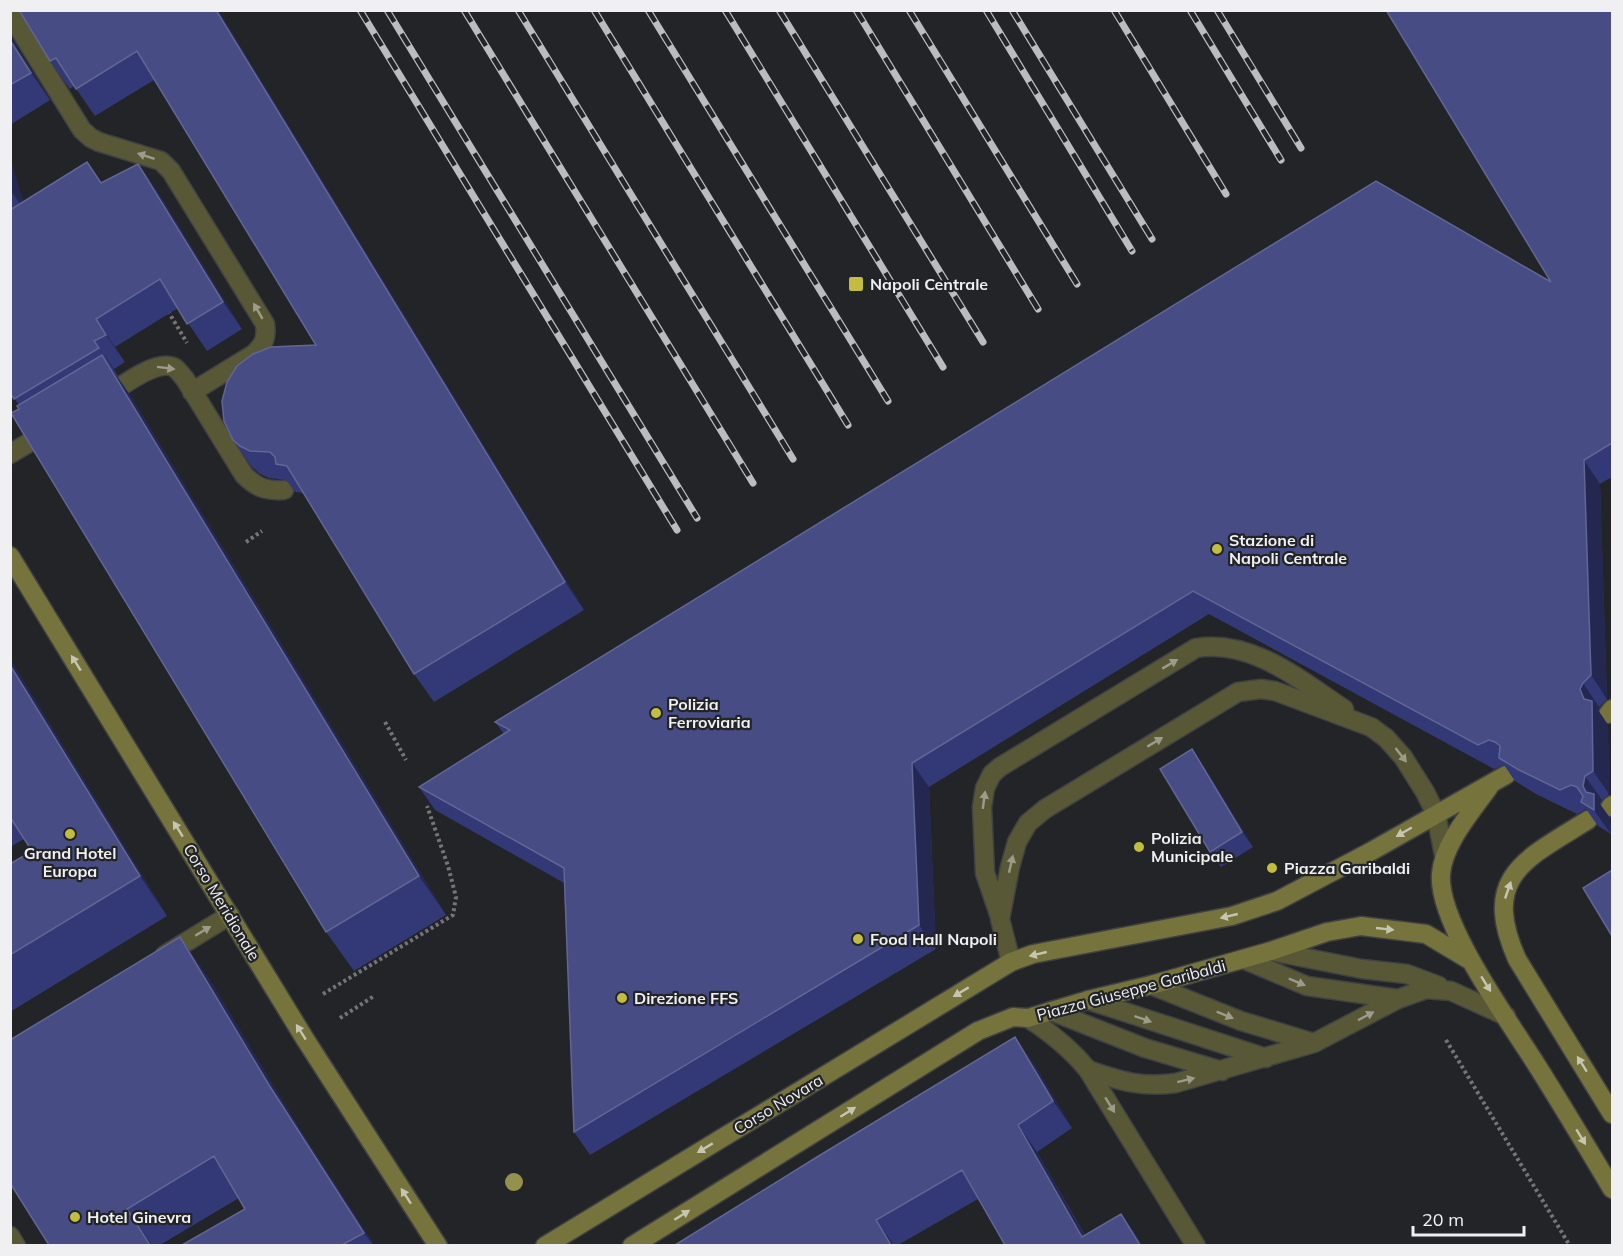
<svg xmlns="http://www.w3.org/2000/svg" width="1623" height="1256" font-family="Mulish,sans-serif">
  <rect width="100%" height="100%" fill="#232427"/>
  <g fill="none" stroke-linecap="round" stroke-linejoin="round">
    <defs>
      <path id="service" d="M10,14l72,116 9,8 8,4 62,19 10,10 94,153c2,14 -1,20 -11,30l-62,38
        M102,399c16,-10 55,-42 73,-31 3,2 7,8 10,11l59,96c13,13 22,16 40,15
        M10,454l40,-24
        M1000,917l-15,-44 -3,-66 3,-19 7,-14 8,-7 196,-119c56,-9 104,32 148,61
        M1271,951l91,18 45,5 32,12
        M1243,959l64,27 91,13
        M1011,962l-11,-43 10,-52 7,-25 11,-19 17,-14 193,-117 23,-3 14,2 96,36 15,11 17,19 22,35 11,22 8,41
        M1151,985l90,36 73,22
        M1088,1000l178,58
        M1051,1011l94,37 77,23
        M1088,1070c32,11 54,18 88,13l138,-40 84,-44 28,-10 25,2 55,25"/>
      <path id="minor" d="M165,955l65,-40
        M1028,1018c23,15 43,31 60,52l108,176
        M10,1236l6,10"/>
      <path id="secondary" d="M10,556l295,483 133,207
        M1608,714l4,-5
        M1489,787c-17,24 -46,57 -48,87 -4,48 68,147 95,190 26,41 51,83 76,125
        M1610,807l2,-2
        M1588,820c-62,39 -108,56 -71,139l95,155
        M545,1246l466,-284 22,-8 199,-38 45,-15 93,-49 136,-77
        M632,1246l346,-215 35,-14 15,1 60,-18 63,-15 120,-34 56,-19 34,-6 65,8 45,27"/>
    </defs>
    <use href="#service" stroke="#404143" stroke-width="21"/>
    <use href="#minor" stroke="#404143" stroke-width="21"/>
    <use href="#secondary" stroke="#404143" stroke-width="21"/>
    <path stroke="#757578" stroke-width="4" stroke-dasharray="3 3" stroke-linecap="butt" d="M168,311l19,32
      M246,542l16,-11
      M385,722l21,38
      M323,994l130,-79 3,-18 -8,-31 -21,-60
      M340,1018l34,-22
      M1446,1040l124,206"/>
    <use href="#service" stroke="#595836" stroke-width="18"/>
    <use href="#minor" stroke="#595836" stroke-width="18"/>
    <use href="#secondary" stroke="#76743c" stroke-width="18"/>
    <defs>
      <path id="rail" d="M360,10l317,520
        M387,10l310,508
        M464,10l289,473
        M518,10l275,449
        M594,10l254,415
        M648,10l240,391
        M725,10l218,357
        M779,10l204,332
        M856,10l182,299
        M909,10l168,274
        M986,10l146,241
        M1012,10l140,229
        M1114,10l112,184
        M1190,10l91,150
        M1217,10l84,138"/>
    </defs>
    <use href="#rail" stroke="#bcbcbf" stroke-width="7"/>
    <use href="#rail" stroke="#232427" stroke-width="4.5" stroke-dasharray="14" stroke-linecap="butt"/>
  </g>
  <circle fill="#94914f" cx="514" cy="1182" r="9"/>
  <path fill="#323976" d="M19,10h199l366,600 -150,92 -20,-28 -110,-181 -9,-1 -9,-12 -17,-2 -9,-4 -8,-7 -19,-27 83,-95 -162,-265 -59,36 -21,-30 -4,3 -20,-28z
    M1612,10v467l-12,7 7,215 -8,8 -1,3 10,15 1,69 -7,6 -2,4 10,14 1,16 -13,-8 -12,-17 -9,5 -41,-20 -21,-13 -11,-16 -10,4 -285,-155 -280,173 7,162 -346,206 -16,-23 -10,-249 -129,-73 -16,-23 85,-53 -9,-12 1056,-440z
    M10,36l40,64 -40,25z
    M10,158l13,44 64,-40 15,21 36,-19 19,27 85,138 -35,22 -29,-43 -63,39 10,15 -11,7 4,7h-1l13,19 316,520 -92,56 -28,-39 -307,-523v-4l-9,-12z
    M10,659l157,257 -157,96v-148l22,-13 -8,-12 -14,8z
    M1192,749l11,16 50,82 -32,20 -11,-15z
    M208,977l89,148 77,120h-192l63,-36 -6,-11 -79,47h-111z
    M1034,1064l38,64 -35,24 48,83 36,-21 19,27 -135,4 -27,-46 -80,46h-223z"/>
  <path fill="#242851" d="M216,10h2l366,600 -19,-28z
    M10,36l40,64 -19,-27 -21,-33z
    M10,158l17,55 -17,-23z
    M138,164l19,27 85,138 -19,-27z
    M96,319l19,28 10,15 -19,-27z
    M94,341l20,28 4,7 -19,-28z
    M102,355l28,40 316,520 -27,-39z
    M1584,460l16,24 7,215 -16,-24z
    M10,659l157,257 -27,-40 -130,-211z
    M1583,683l16,24 -1,3 10,15 1,69 -16,-23 -9,-72 -4,-10z
    M1192,749l11,16 50,82 -11,-15z
    M912,763l17,24 7,162 -17,-24z
    M1585,776l17,24 -2,4 10,14 1,16 -17,-24 -11,-24z
    M180,937l28,40 89,148 77,120h-1l-9,-12 -95,-148z
    M1015,1037l19,27 38,64 -19,-27z
    M1018,1125l19,27 53,93 -8,-8z
    M127,1209l25,36h-2z
    M1121,1214l19,27 3,4h-3z
    M876,1220l18,25h-3z"/>
  <path fill="#474c84" stroke="#616695" stroke-width="1.5" d="M19,10h197l349,572 -151,92 -127,-208 -11,-2 -1,-7 -5,-5 -20,-1 -10,-5 -7,-6 -9,-19 -2,-20 5,-19 10,-16 16,-12 18,-7 45,-2 -179,-294 -61,38 -20,-31 -6,3z
    M1386,10h226v433l-28,17 7,215 -8,8 -3,6 4,10 8,2 1,70 -8,5 -2,10 3,6 8,2v16l-13,-8 2,-6 -6,-9 -6,-2 -11,5 -41,-20 -20,-12 1,-12 -5,-4 -6,-2 -11,5 -285,-154 -281,172 7,162 -345,207 -10,-264 -145,-81 91,-57 -15,-8 881,-541 175,101z
    M10,40l21,33 -21,12z
    M87,162l14,21 37,-19 85,138 -36,22 -27,-45 -64,40 10,16 -12,6 5,7 -85,51 -4,-6v-183z
    M102,355l317,521 -93,56 -315,-519 8,-4 -2,-3z
    M10,665l130,211 -130,79v-91l22,-13 -22,-34z
    M1192,749l50,83 -32,20 -50,-83z
    M1612,870v66l-29,-48z
    M180,937l89,148 95,148 -22,12h-160l63,-36 -31,-53 -87,53 23,36h-101l-39,-62v-143z
    M1015,1037l38,64 -35,24 64,112 39,-23 19,31h-135l-43,-75 -86,50 15,25h-216l142,-88z"/>
  <defs><path id="oneway-solid" d="M-6-.8H1V-3.2L6.5 0L1 3.2V.8H-6Z" transform="scale(1.5)"/></defs>
  <g fill="#9d9c8b">
    <use href="#oneway-solid" transform="translate(146 156) rotate(-162)"/>
    <use href="#oneway-solid" transform="translate(258 311) rotate(-120)"/>
    <use href="#oneway-solid" transform="translate(166 368) rotate(7)"/>
    <use href="#oneway-solid" transform="translate(1170 664) rotate(-31)"/>
    <use href="#oneway-solid" transform="translate(1155 742) rotate(-31)"/>
    <use href="#oneway-solid" transform="translate(1401 755) rotate(52)"/>
    <use href="#oneway-solid" transform="translate(984 800) rotate(-82)"/>
    <use href="#oneway-solid" transform="translate(1011 864) rotate(-77)"/>
    <use href="#oneway-solid" transform="translate(203 931) rotate(-31)"/>
    <use href="#oneway-solid" transform="translate(1297 982) rotate(23)"/>
    <use href="#oneway-solid" transform="translate(1225 1015) rotate(22)"/>
    <use href="#oneway-solid" transform="translate(1366 1016) rotate(-28)"/>
    <use href="#oneway-solid" transform="translate(1143 1019) rotate(19)"/>
    <use href="#oneway-solid" transform="translate(1186 1080) rotate(-14)"/>
    <use href="#oneway-solid" transform="translate(1110 1105) rotate(58)"/>
  </g>
  <g fill="#c5c5b2">
    <use href="#oneway-solid" transform="translate(76 663) rotate(-122)"/>
    <use href="#oneway-solid" transform="translate(178 829) rotate(-122)"/>
    <use href="#oneway-solid" transform="translate(1404 832) rotate(150)"/>
    <use href="#oneway-solid" transform="translate(1508 890) rotate(-71)"/>
    <use href="#oneway-solid" transform="translate(1229 916) rotate(167)"/>
    <use href="#oneway-solid" transform="translate(1385 929) rotate(6)"/>
    <use href="#oneway-solid" transform="translate(1038 954) rotate(167)"/>
    <use href="#oneway-solid" transform="translate(1486 984) rotate(58)"/>
    <use href="#oneway-solid" transform="translate(961 992) rotate(149)"/>
    <use href="#oneway-solid" transform="translate(301 1032) rotate(-122)"/>
    <use href="#oneway-solid" transform="translate(1582 1064) rotate(-122)"/>
    <use href="#oneway-solid" transform="translate(848 1112) rotate(-32)"/>
    <use href="#oneway-solid" transform="translate(1581 1137) rotate(59)"/>
    <use href="#oneway-solid" transform="translate(705 1148) rotate(149)"/>
    <use href="#oneway-solid" transform="translate(406 1196) rotate(-123)"/>
    <use href="#oneway-solid" transform="translate(682 1215) rotate(-32)"/>
  </g>
  <g fill="#c3bd3f" stroke="#232427" stroke-width="2">
    <rect x="848" y="276" width="16" height="16" rx="3"/>
    <circle cx="1217" cy="549" r="6"/>
    <circle cx="656" cy="713" r="6"/>
    <circle cx="70" cy="834" r="6"/>
    <circle cx="1139" cy="847" r="6"/>
    <circle cx="1272" cy="868" r="6"/>
    <circle cx="858" cy="939" r="6"/>
    <circle cx="622" cy="998" r="6"/>
    <circle cx="75" cy="1217" r="6"/>
  </g>
  <g text-anchor="middle" dominant-baseline="central" stroke-width="4.5" stroke-linejoin="round" paint-order="stroke">
    <g font-size="16" font-weight="bold" fill="#f0f0f2" stroke="#232427" text-anchor="start">
      <text x="870" y="284">Napoli Centrale</text>
      <text x="1229" y="540">Stazione di<tspan x="1229" dy="18">Napoli Centrale</tspan></text>
      <text x="668" y="704">Polizia<tspan x="668" dy="18">Ferroviaria</tspan></text>
      <text x="1151" y="838">Polizia<tspan x="1151" dy="18">Municipale</tspan></text>
      <text x="70" y="853" text-anchor="middle">Grand Hotel<tspan x="70" dy="18">Europa</tspan></text>
      <text x="1284" y="868">Piazza Garibaldi</text>
      <text x="870" y="939">Food Hall Napoli</text>
      <text x="634" y="998">Direzione FFS</text>
      <text x="87" y="1217">Hotel Ginevra</text>
    </g>
    <g font-size="16" fill="#f0f0f2" stroke="#232427">
      <text transform="translate(222 902) rotate(59)">Corso Meridionale</text>
      <text transform="translate(1131 990) rotate(-15)">Piazza Giuseppe Garibaldi</text>
      <text transform="translate(778 1104) rotate(-31)">Corso Novara</text>
    </g>
  </g>
  <rect width="1623" height="1256" fill="none" stroke="#f0f0f2" stroke-width="24"/>
  <path d="M1413 1226v9h111v-9" fill="none" stroke="#f0f0f2" stroke-width="3"/>
  <text x="1422" y="1226" font-size="18" fill="#f0f0f2" stroke="#232427" stroke-width="4.5" paint-order="stroke">20 m</text>
</svg>
